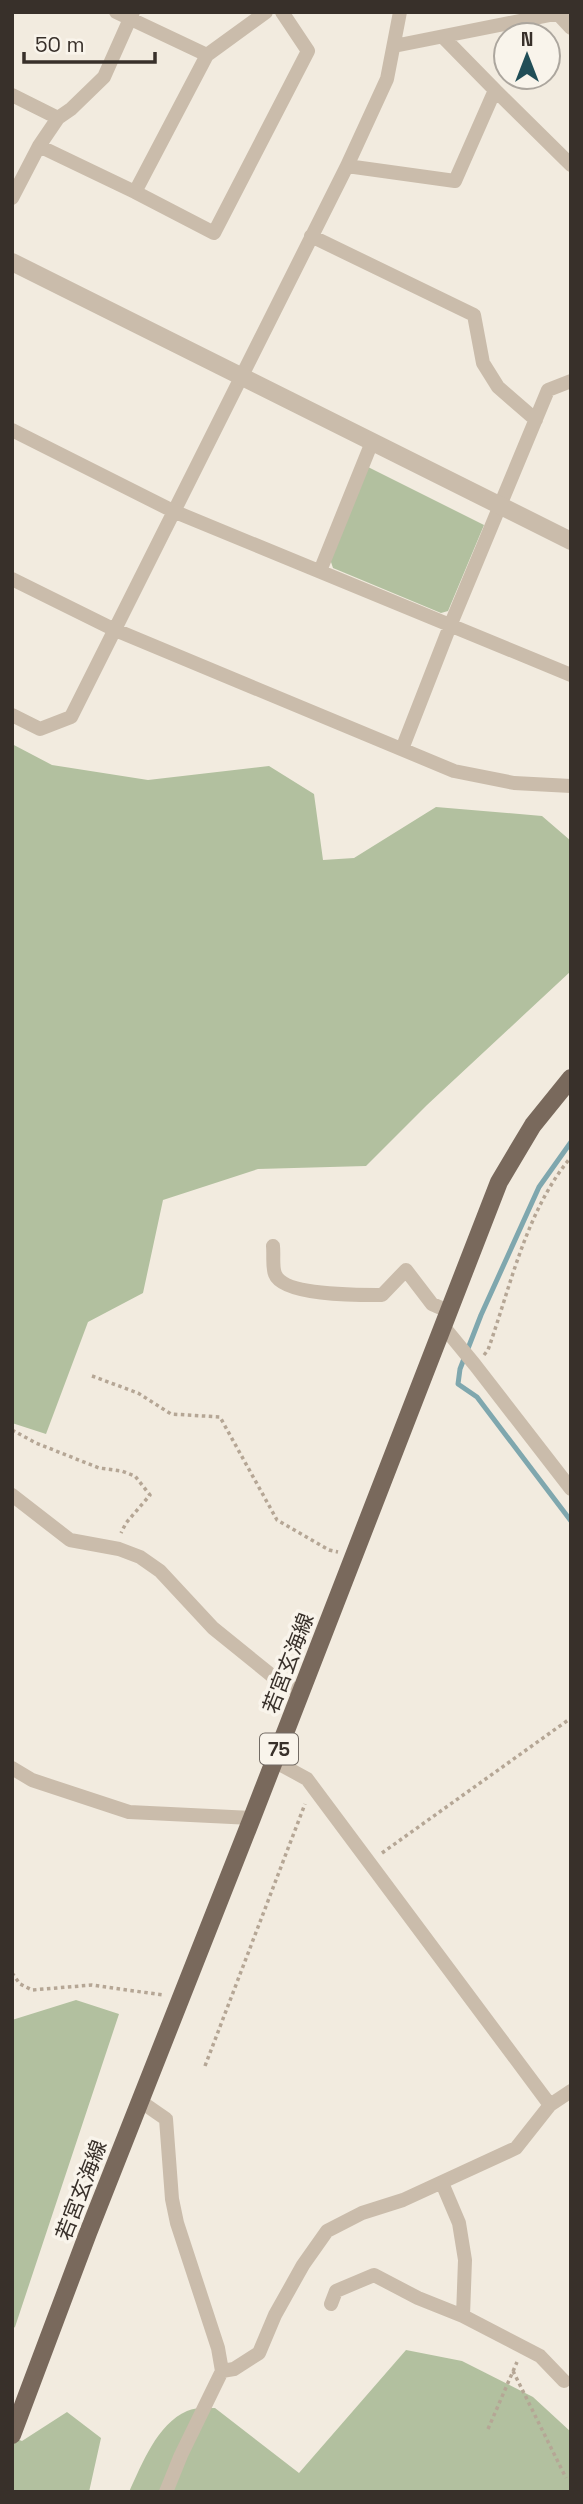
<svg xmlns="http://www.w3.org/2000/svg" width="583" height="2504" font-family="'Space Grotesk','Noto Sans JP',sans-serif">
  <rect width="100%" height="100%" fill="#f2ebdf"/>
  <path fill="#b2c09f" d="M368,467l116,58 -36,86 -7,2 -108,-45 -3,-9z
    M12,744l40,21 96,15 121,-14 45,28 9,66 31,-2 82,-51 106,9 29,25v130l-144,134 -61,61 -108,3 -95,31 -20,93 -55,29 -42,112 -34,-11z
    M76,2000l43,14 -104,313 -3,2v-309z
    M406,2350l56,11 71,36 38,35v60h-442c13,-28 28,-68 58,-81 8,-4 20,-3 28,-3l84,65z
    M67,2412l34,26 -12,54h-77v-55l10,4z"/>
  <g fill="none" stroke-linecap="round" stroke-linejoin="round">
    <path stroke="#7fa7ae" stroke-width="5" d="M571,1142l-32,45 -58,128 -21,54 -2,15 19,13 94,124"/>
    <path stroke="#b5a695" stroke-width="3.5" stroke-dasharray="3.5 3.5" stroke-linecap="butt" d="M484,1355l4,-5c23,-65 38,-139 83,-193
      M92,1376l46,17 33,21 49,3 57,103 52,30 9,2
      M12,1430l24,13 63,25 23,3 13,5 15,19 -24,28 -5,10
      M382,1853l189,-135
      M12,1973l8,11 12,6 60,-5 71,10
      M205,2066l100,-262
      M513,2371l53,107
      M488,2429l29,-67"/>
    <path stroke="#cabcab" stroke-width="14" d="M116,12l91,43
      M266,12l-59,43 -72,137 79,41 94,-182 -26,-39
      M556,12l15,16
      M394,46l171,-34
      M495,90l76,75
      M12,95l46,23
      M39,146l96,46
      M347,166l108,15 40,-91 -52,-53
      M12,198l27,-52 19,-28 13,-9 33,-32 29,-65
      M311,236l163,79 9,48 15,24 38,33
      M12,430l161,81 398,164
      M320,571l52,-129
      M12,579l101,50 341,142 60,12 57,3
      M12,715l28,14 31,-12 276,-551 40,-87 13,-67
      M402,749l48,-123 98,-236 23,-9
      M273,1246c1,8 -1,21 2,28 8,22 86,21 107,21l24,-25 26,34 16,7
      M443,1326l32,39 96,124
      M12,1495l58,45 49,9 21,8 20,14 53,57 63,51 25,14
      M274,1761l33,18 243,326
      M12,1768l20,12 97,32 123,6
      M140,2101l26,18 6,80 5,24 41,125 4,23 -41,84 -15,37
      M442,2183l17,40 6,37 -2,56 77,40 24,25
      M331,2304l5,-13 38,-16 44,23 45,18
      M222,2371l12,-2 25,-16 16,-38 28,-50 24,-34 35,-18 41,-13 113,-52 34,-43 21,-14"/>
    <path stroke="#cabcab" stroke-width="18" d="M12,262l559,279"/>
    <path stroke="#79695c" stroke-width="18" d="M12,2435l76,-202 164,-415 247,-636 34,-57 38,-47"/>
  </g>
  <g text-anchor="middle" dominant-baseline="central" stroke-width="7" stroke-linejoin="round" paint-order="stroke">
    <rect fill="#f9f4eb" stroke="#726b64" stroke-width="2" x="260" y="1733.5" width="38" height="31" rx="5"/>
    <g font-size="19" font-weight="bold" fill="#38302a">
      <text x="279" y="1749">75</text>
    </g>
    <g font-size="21" fill="#38302a" stroke="#f9f4eb">
      <text transform="translate(288 1663) rotate(-69)">若宮玄海線</text>
      <text transform="translate(81 2190) rotate(-69)">若宮玄海線</text>
    </g>
  </g>
  <rect width="583" height="2504" fill="none" stroke="#38302a" stroke-width="28"/>
  <g transform="translate(527 56)"><circle r="33" fill="#f9f4eb" stroke="#aca69e" stroke-width="2"/>
  <path d="M0-5L12 26L0 18L-12 26Z" fill="#214e57"/>
  <text y="-10" font-size="19" font-weight="bold" text-anchor="middle" fill="#38302a">N</text>
  </g>
  <path d="M24 52v10h131v-10" fill="none" stroke="#38302a" stroke-width="3.5"/>
  <text x="35" y="52" font-size="21" fill="#38302a" stroke="#f9f4eb" stroke-width="5" paint-order="stroke">50 m</text>
</svg>
